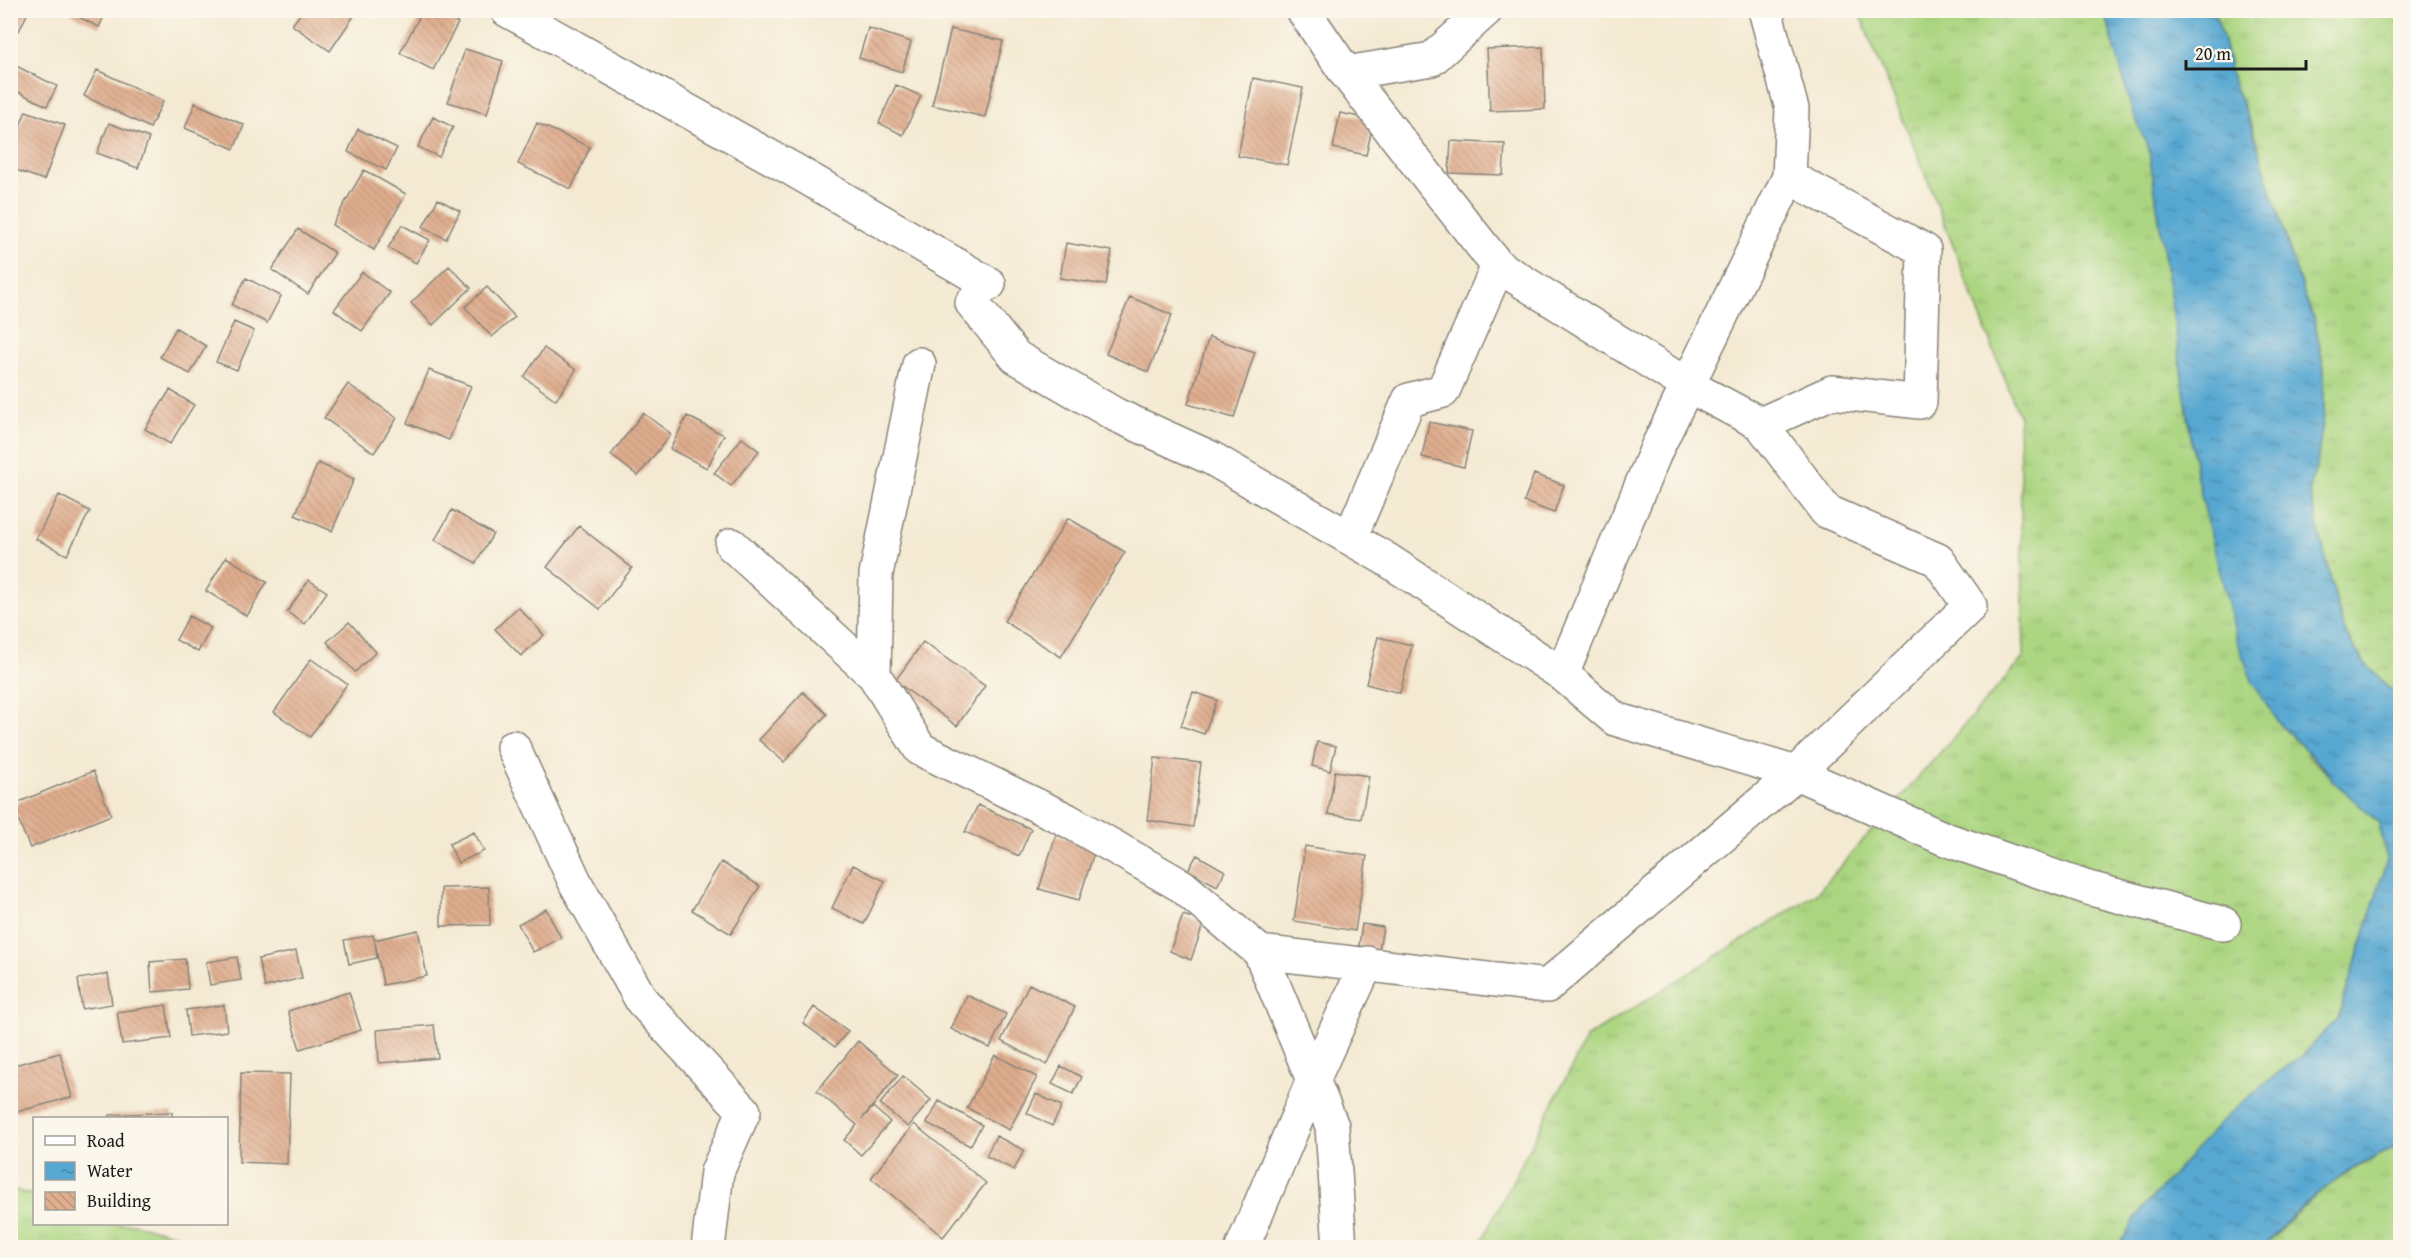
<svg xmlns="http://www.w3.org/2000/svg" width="2411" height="1258" font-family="'Gentium Book Plus',serif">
  <defs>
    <pattern id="grass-tufts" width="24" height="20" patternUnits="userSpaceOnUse" patternTransform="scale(1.5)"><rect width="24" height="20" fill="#abd580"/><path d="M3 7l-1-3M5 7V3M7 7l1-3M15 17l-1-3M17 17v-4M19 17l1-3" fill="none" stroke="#93b66e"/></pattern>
    <pattern id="water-ripples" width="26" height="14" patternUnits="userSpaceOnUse" patternTransform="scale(1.5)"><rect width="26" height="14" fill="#56a7d1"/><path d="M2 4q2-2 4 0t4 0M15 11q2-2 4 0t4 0" fill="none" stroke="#4687a9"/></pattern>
    <pattern id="building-back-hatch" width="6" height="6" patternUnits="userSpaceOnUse" patternTransform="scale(1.5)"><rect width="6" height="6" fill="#dfad8e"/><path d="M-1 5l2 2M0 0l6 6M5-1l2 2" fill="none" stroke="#bf947a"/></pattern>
  </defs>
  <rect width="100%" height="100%" fill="#fbf7ec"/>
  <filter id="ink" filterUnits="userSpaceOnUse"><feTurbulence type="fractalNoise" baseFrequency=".0167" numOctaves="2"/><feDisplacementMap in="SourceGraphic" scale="12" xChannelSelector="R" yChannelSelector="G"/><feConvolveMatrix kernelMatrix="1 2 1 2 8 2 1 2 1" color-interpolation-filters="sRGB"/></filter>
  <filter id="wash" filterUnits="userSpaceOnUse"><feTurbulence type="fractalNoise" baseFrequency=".008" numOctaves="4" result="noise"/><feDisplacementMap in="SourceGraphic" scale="24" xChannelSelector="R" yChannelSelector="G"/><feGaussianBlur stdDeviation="1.35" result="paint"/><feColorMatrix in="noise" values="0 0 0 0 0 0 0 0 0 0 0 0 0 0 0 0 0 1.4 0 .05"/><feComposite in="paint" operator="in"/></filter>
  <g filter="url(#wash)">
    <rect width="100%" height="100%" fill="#f4ead3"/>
    <path fill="url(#grass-tufts)" stroke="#64784e" stroke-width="1.5" d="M1858,11h247l7,28 37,111 48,328 110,276 72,69 8,37 -49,158 -36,38 -32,23 -43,37 -85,93 -24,38 -640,1 109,-211 229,-143 208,-237 -5,-241 -98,-253z
      M2214,11h186v688l-38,-39 -13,-20 -8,-20 -32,-129 8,-27 6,-73 1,-23 -9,-45 -17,-46 -48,-155 -17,-40 -10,-45z
      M2400,1146v101l-137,1c44,-48 77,-77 137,-102z
      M10,1189l24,6v29h101l85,23h-209z"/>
    <path fill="url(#water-ripples)" stroke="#396276" stroke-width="1.5" d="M2105,11h109l9,26 10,45 17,40 48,155 17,46 9,45v47l-7,49 -8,27 32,129 8,20 13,20 38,39v447c-60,25 -93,53 -137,101h-145l24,-38 61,-68 24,-25 43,-37 32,-23 36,-38 49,-158 -8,-37 -46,-42 -12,-16 -43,-43 -25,-39 -15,-39 -41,-166 -48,-328 -17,-39z"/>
    <g id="blocks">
      <path fill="url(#building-back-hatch)" d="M10,10h19l-10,21 -9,-4z
        M64,10h43l-8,17z
        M303,10h55l-28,41 -38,-26z
        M423,10h11l24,13 -25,47 -33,-17z
        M1412,10h56v8l-57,-3z
        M868,28l43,14 -9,30 -43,-14z
        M951,29l52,12 -18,76 -53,-12z
        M1543,47l2,62 -55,2 -3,-62z
        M465,49l38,12 -16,53 -39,-12z
        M10,63l47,23 -10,20 -37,-18z
        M97,70l66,31 -13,27 -66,-32z
        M1253,78l50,10 -16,77 -49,-9z
        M896,85l25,11 -18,39 -24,-12z
        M195,103l49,22 -10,24 -49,-21z
        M26,111l39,14 -21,55 -34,-12v-17z
        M1340,113l34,7 -8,35 -33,-7z
        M433,117l20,10 -14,30 -21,-10z
        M109,123l40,15 -11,30 -41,-15z
        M537,123l53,24 -19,42 -53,-25z
        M358,129l39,19 -11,22 -38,-18z
        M1451,141l54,3 -2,31 -54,-2z
        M364,170l42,24 -32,56 -42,-25z
        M438,199l22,12 -14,28 -23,-12z
        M402,225l28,15 -14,23 -28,-15z
        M298,229l37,24 -27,41 -36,-24z
        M1066,243l46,8 -6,34 -46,-7z
        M449,266l22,22 -38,37 -22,-22z
        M362,272l28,21 -28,38 -28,-21z
        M246,278l35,18 -14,27 -35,-18z
        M487,287l28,30 -23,20 -27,-30z
        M1130,297l42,18 -24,57 -42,-18z
        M234,322l20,9 -17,39 -21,-8z
        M176,328l30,18 -16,28 -30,-17z
        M1209,337l46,15 -21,66 -46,-14z
        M544,348l32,22 -20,30 -32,-23z
        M429,370l42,16 -22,54 -42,-17z
        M348,384l49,34 -23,35 -50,-35z
        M170,390l24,15 -24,39 -25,-15z
        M643,413l28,21 -33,42 -27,-21z
        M687,416l37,19 -17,33 -37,-19z
        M1429,422l43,9 -8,36 -42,-10z
        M742,438l17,13 -28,35 -17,-13z
        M318,463l36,16 -22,52 -37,-16z
        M1534,474l30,11 -10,28 -30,-11z
        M59,495l31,16 -23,44 -31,-16z
        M452,510l41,24 -17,29 -41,-23z
        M1068,518l57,34 -64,105 -57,-36z
        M579,526l53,42 -32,41 -53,-42z
        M226,557l41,25 -20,34 -41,-25z
        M309,580l18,12 -22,32 -18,-12z
        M518,607l26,28 -23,21 -26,-27z
        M189,616l22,12 -13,24 -22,-12z
        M349,622l27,30 -21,20 -28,-30z
        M1378,637l34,8 -12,48 -34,-9z
        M923,642l62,44 -28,40 -62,-45z
        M311,659l36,25 -37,53 -36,-25z
        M803,692l24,22 -43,48 -25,-22z
        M1193,692l24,8 -13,34 -23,-8z
        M1317,742l19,4 -6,25 -18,-5z
        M1155,758l46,5 -8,64 -46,-7z
        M93,771l18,44 -81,33 -18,-43z
        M1335,771l34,5 -8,43 -33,-5z
        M978,805l53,24 -12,27 -54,-24z
        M474,832l10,19 -26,12 -9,-19z
        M1056,835l40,11 -17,54 -40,-11z
        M1305,846l62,10 -12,75 -61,-10z
        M1197,855l28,16 -8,15 -29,-16z
        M721,862l39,24 -29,48 -39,-24z
        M853,865l32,16 -21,43 -32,-16z
        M489,887l1,38 -49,1v-38z
        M546,909l15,29 -28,14 -15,-28z
        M1183,915l21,7 -13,38 -21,-9z
        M1362,924l21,3 -4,23 -20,-4z
        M418,930l9,46 -44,9 -8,-43 2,16 -28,6 -5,-24 29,-5 1,5z
        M296,951l6,27 -37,9 -7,-28z
        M237,957l4,23 -31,5 -4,-23z
        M185,959l3,30 -36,3 -2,-30z
        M108,974l4,30 -30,5 -4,-30z
        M1029,984l46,23 -28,58 -46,-24z
        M349,992l12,38 -61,19 -12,-38z
        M967,995l39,19 -16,34 -39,-19z
        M166,1005l5,33 -49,6 -5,-32z
        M224,1005l3,26 -38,5 -3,-26z
        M814,1007l34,24 -13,16 -32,-24z
        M434,1025l4,33 -59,5 -2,-33z
        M858,1041l40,34 -36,44 11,-12 17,15 -29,33 -17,-15 13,-15 -40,-34z
        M60,1053l12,44 -56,15 -6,-21v-25z
        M995,1055l42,22 -28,53 -42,-22z
        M1061,1066l21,11 -9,17 -21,-10z
        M241,1073l49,1 -3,90 -48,-2z
        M903,1076l28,24 -23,27 -28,-23z
        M1036,1094l26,12 -10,20 -25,-13z
        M939,1101l43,24 -12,21 -43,-23z
        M172,1112v6h-62v-3z
        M914,1124l72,59 -43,54 -72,-59z
        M996,1136l28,14 -10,20 -28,-14z"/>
    </g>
  </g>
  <g filter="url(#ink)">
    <use href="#blocks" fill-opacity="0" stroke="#888378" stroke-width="1.5"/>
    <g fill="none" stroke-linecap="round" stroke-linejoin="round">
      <defs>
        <path id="minor" d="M507,10l285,159 197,115
          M1346,73l86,-14 54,-49
          M972,303l44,54 100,58 95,43 175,101 176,115 53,45 181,54 149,66 143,49 136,36
          M1761,424l71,-32 88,10 4,-152 -135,-73
          M1350,538l59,-138 34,-9 55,-125
          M732,545l142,130 46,74 147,71 115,66 78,66 72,174 8,122
          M1562,674l95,-226 132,-271 3,-68 -27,-99
          M874,675l2,-101 43,-210
          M513,747l63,137 66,117 102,110 -27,61 -9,76
          M1260,952l287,34 249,-213 174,-167 -32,-46 -112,-49 -65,-87 -74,-39 -189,-119 -152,-193 -43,-63
          M1242,1248l71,-168 54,-117"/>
      </defs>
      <use href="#minor" stroke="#888378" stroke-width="36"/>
      <use href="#minor" stroke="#fff" stroke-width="33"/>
    </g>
  </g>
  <rect width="2411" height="1258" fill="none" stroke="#fbf7ec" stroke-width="36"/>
  <rect x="33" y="1117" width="195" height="108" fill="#fbf7ec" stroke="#a29f99" stroke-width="1.5"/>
  <rect x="45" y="1136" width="30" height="9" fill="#ffffff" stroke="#a29f99" stroke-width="1.5"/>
  <text x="87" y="1147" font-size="18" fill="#1c1c1c">Road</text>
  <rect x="45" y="1162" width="30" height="18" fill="url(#water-ripples)" stroke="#a29f99" stroke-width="1.5"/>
  <text x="87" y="1177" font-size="18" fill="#1c1c1c">Water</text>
  <rect x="45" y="1192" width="30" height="18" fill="url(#building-back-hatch)" stroke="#a29f99" stroke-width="1.5"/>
  <text x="87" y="1207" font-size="18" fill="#1c1c1c">Building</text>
  <path d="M2186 60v9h120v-9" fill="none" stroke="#1c1c1c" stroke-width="3"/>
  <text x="2195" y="60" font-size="18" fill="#1c1c1c" stroke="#fbf7ec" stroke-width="4.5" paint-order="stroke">20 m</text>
</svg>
